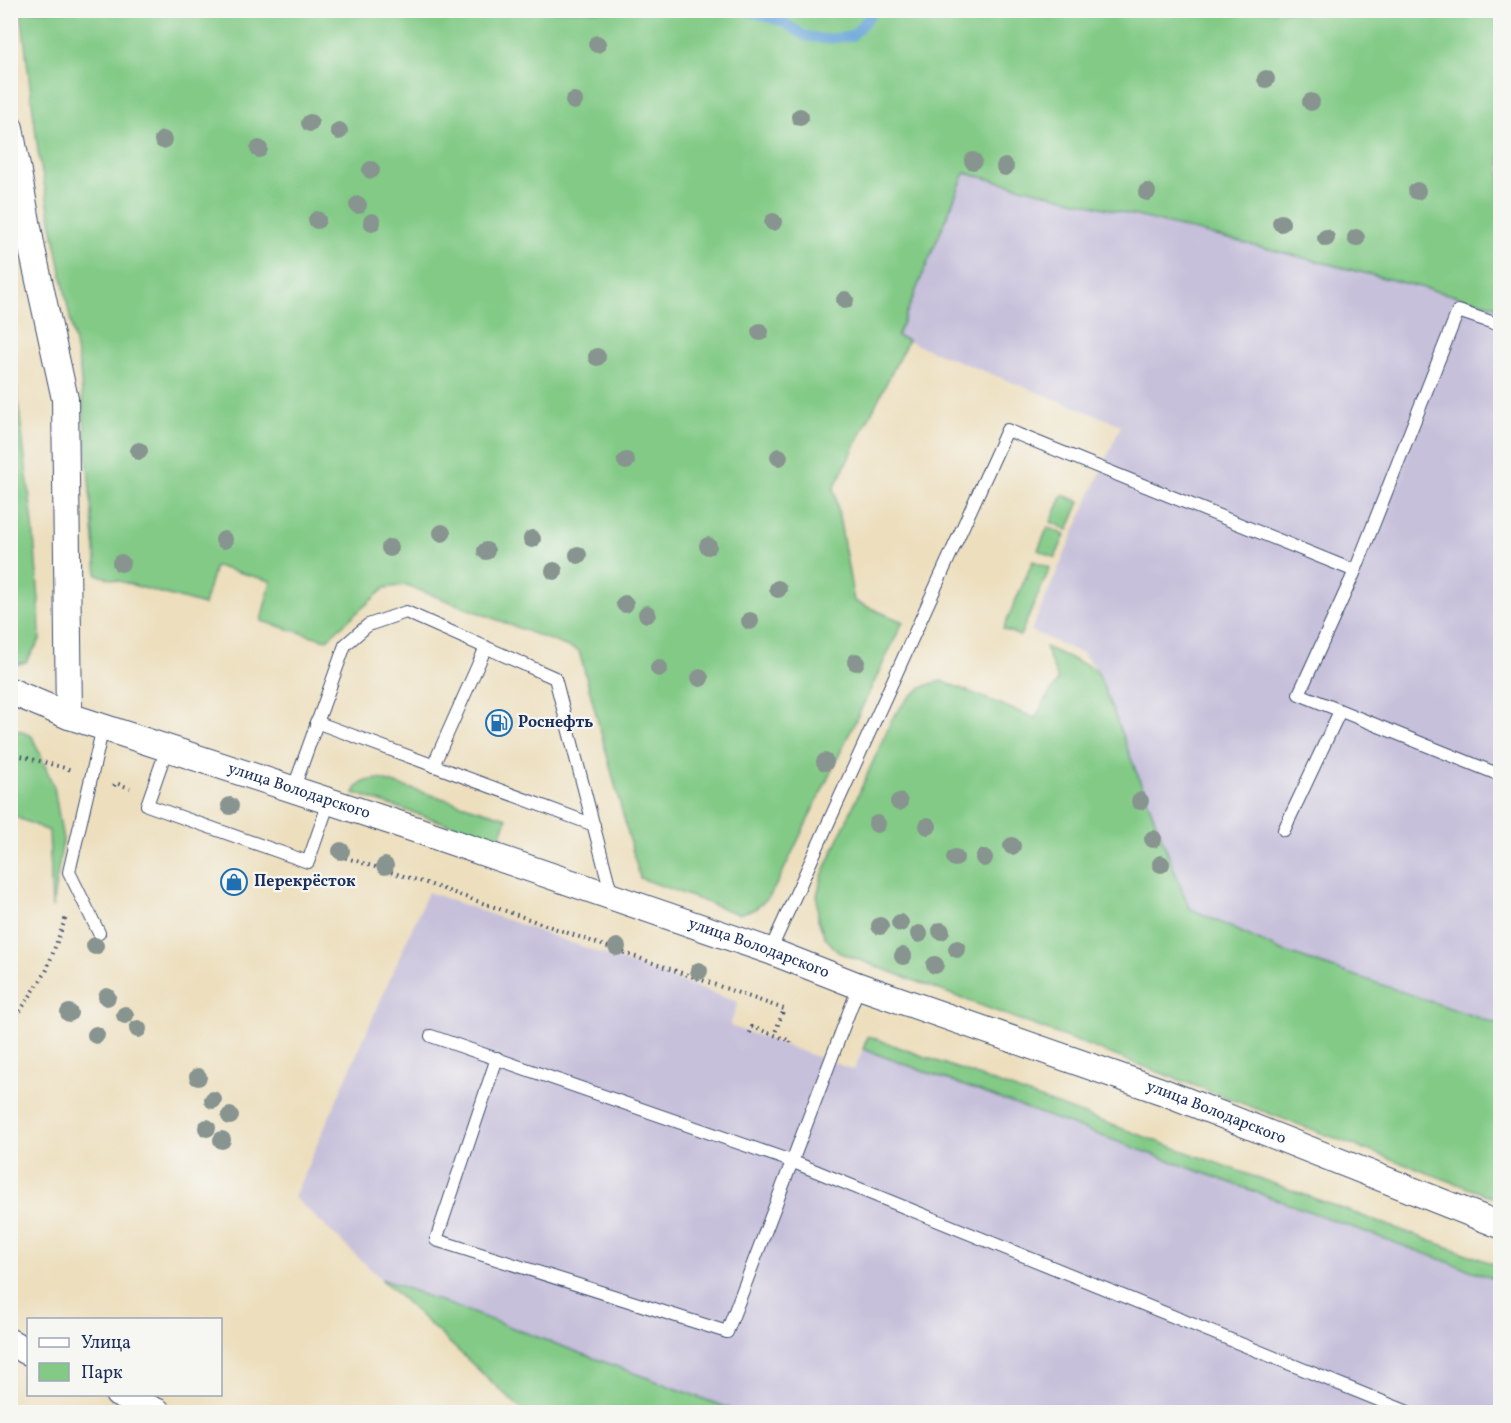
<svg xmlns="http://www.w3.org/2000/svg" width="1511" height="1423" font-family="Vollkorn,serif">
  <rect width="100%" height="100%" fill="#f6f6f2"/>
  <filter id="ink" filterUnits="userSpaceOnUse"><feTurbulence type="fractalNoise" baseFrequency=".0167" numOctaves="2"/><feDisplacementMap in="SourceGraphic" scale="12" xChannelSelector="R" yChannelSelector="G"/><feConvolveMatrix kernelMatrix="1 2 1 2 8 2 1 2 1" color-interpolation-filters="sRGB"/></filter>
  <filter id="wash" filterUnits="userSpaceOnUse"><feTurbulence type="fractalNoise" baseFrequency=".008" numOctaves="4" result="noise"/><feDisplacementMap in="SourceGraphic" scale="24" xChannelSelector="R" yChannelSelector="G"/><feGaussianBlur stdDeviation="1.35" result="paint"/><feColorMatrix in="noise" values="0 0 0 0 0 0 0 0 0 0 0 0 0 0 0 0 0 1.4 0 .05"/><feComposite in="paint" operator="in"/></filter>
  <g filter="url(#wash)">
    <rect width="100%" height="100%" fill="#eddfbe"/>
    <path fill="#c6c0da" d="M965,173l535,134v718l-218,-74 -93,-43 -92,-238 -14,-16 -52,-23 90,-206 -224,-88z
      M428,892l310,110 -8,24 124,44 9,-21 637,232v131h-761l-358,-133 -87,-82z"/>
    <path fill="#82ca86" stroke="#4e7c72" stroke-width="1.5" d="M21,11h1479v296l-535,-134 -68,163 11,4 -74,148 20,113 49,21 -124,258 -10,17 -14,12 -17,5 -98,-36 -61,-227 -173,-66 -21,3 -59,52 -65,-19 10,-40 -56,-15 -11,39 -107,-30 -17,-205 -42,-218z
      M11,344l22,180 6,77 1,39 -14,22 -15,4z
      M1063,495l17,7 -12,28 -17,-8z
      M1048,527l17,8 -10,23 -17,-8z
      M1033,561l17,7 -30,68 -17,-7z
      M1045,647l52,23 92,238 93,43 218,74v175l-662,-248 -13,-15 -7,-17 -1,-24 5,-20 70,-157c14,-20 26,-34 50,-38l93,37 23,-38z
      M10,727l22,9 22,51 9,53 -11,68 -3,-77 -38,-16z
      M379,779l128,39 -8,23 -145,-48c5,-12 14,-13 25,-14z
      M868,1036l632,230v15l-637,-232z
      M381,1279l358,133h-215z"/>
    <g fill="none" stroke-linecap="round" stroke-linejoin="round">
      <path stroke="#65a3d7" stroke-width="10" d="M745,10l38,12 22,14 20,3 27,-3 23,-26"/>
    </g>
  </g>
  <g filter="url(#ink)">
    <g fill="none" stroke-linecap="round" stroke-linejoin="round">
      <defs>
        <path id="lane" d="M1500,325l-42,-14 -103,260 -56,123 201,81
          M316,722l278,103
          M167,748l-20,57 161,57 21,-60
          M433,766l53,-119
          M293,790l52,-145 23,-20 38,-13 149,66 57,218
          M1284,830l56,-119
          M99,933l-30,-61 34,-145
          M770,951l237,-521 348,141
          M431,1036l360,125 617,251
          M497,1058l-61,182 291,92 132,-346"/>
        <g id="street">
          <path d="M10,128l22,121 33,150 4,317"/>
          <path id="s1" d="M10,691l59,25 345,113 356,122 89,35 305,106 336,133"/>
          <path d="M10,1342l18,10"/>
          <path d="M118,1394l40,18"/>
        </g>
      </defs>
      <use href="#lane" stroke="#3a496c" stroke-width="14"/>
      <use href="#street" stroke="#3a496c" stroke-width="28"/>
      <path stroke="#3a496c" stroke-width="4" stroke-dasharray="1.5 4.5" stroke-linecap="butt" d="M10,753l62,17
        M114,786l2,-3 14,5
        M334,854l92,29 358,126 -10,26
        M10,1026l36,-54 20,-55
        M750,1033l2,-6 39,14 -2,5"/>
      <use href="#lane" stroke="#fff" stroke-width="12"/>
      <use href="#street" stroke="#fff" stroke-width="26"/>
    </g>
    <g fill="#88948f">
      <circle cx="597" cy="44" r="9"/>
      <circle cx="1266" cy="79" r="9"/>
      <circle cx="574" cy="101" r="9"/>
      <circle cx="1311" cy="102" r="9"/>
      <circle cx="800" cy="117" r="9"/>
      <circle cx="310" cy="123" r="9"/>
      <circle cx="339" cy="131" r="9"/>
      <circle cx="163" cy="140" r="9"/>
      <circle cx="259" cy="149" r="9"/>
      <circle cx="973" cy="161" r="9"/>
      <circle cx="1005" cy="167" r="9"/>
      <circle cx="371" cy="170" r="9"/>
      <circle cx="1417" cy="191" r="9"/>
      <circle cx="1147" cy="192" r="9"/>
      <circle cx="358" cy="205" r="9"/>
      <circle cx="317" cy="220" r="9"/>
      <circle cx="372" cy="222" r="9"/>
      <circle cx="773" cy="222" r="9"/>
      <circle cx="1281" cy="223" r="9"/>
      <circle cx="1326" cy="238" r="9"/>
      <circle cx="1356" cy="238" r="9"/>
      <circle cx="845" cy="300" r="9"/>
      <circle cx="760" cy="332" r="9"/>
      <circle cx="597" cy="357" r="9"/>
      <circle cx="139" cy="451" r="9"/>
      <circle cx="779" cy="457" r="9"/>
      <circle cx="626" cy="461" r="9"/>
      <circle cx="442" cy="533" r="9"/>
      <circle cx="532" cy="539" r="9"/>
      <circle cx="224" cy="540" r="9"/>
      <circle cx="708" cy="546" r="9"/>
      <circle cx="390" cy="548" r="9"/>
      <circle cx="486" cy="551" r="9"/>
      <circle cx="578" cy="555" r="9"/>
      <circle cx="121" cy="563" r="9"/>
      <circle cx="554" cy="571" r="9"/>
      <circle cx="778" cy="589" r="9"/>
      <circle cx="625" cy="604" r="9"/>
      <circle cx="647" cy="614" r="9"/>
      <circle cx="750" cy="621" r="9"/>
      <circle cx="856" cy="662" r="9"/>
      <circle cx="659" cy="668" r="9"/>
      <circle cx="700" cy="678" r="9"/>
      <circle cx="825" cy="762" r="9"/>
      <circle cx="1140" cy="801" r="9"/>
      <circle cx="899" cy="802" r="9"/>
      <circle cx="230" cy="806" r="9"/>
      <circle cx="877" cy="824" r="9"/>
      <circle cx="928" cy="826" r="9"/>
      <circle cx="1153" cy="839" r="9"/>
      <circle cx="1012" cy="846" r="9"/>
      <circle cx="341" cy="851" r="9"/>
      <circle cx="955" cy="858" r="9"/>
      <circle cx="984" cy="858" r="9"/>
      <circle cx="1161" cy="864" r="9"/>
      <circle cx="385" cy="866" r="9"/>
      <circle cx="900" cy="923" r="9"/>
      <circle cx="880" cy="926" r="9"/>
      <circle cx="941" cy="931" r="9"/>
      <circle cx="919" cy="934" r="9"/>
      <circle cx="95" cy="946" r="9"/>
      <circle cx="617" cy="947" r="9"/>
      <circle cx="957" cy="949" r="9"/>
      <circle cx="903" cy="956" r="9"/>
      <circle cx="935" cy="965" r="9"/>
      <circle cx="699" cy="971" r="9"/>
      <circle cx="107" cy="997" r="9"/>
      <circle cx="69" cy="1013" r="9"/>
      <circle cx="125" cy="1015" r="9"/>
      <circle cx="138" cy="1029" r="9"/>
      <circle cx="96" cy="1035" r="9"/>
      <circle cx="198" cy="1077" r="9"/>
      <circle cx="213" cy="1100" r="9"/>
      <circle cx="230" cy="1116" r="9"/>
      <circle cx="207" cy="1128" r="9"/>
      <circle cx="222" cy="1140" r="9"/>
    </g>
  </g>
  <defs>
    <symbol id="fuel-ring" viewBox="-11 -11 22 22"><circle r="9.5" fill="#f6f6f2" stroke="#1f6fb2" stroke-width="1.5"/><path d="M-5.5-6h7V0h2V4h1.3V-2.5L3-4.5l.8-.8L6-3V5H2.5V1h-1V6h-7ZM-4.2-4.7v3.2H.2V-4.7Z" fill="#1f6fb2"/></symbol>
    <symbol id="shop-ring" viewBox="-11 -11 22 22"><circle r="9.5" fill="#f6f6f2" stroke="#1f6fb2" stroke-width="1.5"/><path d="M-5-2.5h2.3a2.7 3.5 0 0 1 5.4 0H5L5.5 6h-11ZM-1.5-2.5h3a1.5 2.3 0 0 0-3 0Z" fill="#1f6fb2"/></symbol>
  </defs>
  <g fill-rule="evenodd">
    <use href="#fuel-ring" x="484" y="708" width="30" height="30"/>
    <use href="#shop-ring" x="219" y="867" width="30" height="30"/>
  </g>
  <g text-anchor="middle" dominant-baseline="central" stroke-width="4.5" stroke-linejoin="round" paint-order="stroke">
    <g font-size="16" font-weight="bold" fill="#1b2f5e" stroke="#f6f6f2" text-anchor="start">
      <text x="518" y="723">Роснефть</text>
      <text x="254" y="882">Перекрёсток</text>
    </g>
    <g font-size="16" fill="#1b2f5e" stroke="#f6f6f2">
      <text stroke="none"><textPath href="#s1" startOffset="306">улица Володарского</textPath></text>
      <text stroke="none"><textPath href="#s1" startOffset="792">улица Володарского</textPath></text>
      <text stroke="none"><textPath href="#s1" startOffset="1278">улица Володарского</textPath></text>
    </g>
  </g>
  <rect width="1511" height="1423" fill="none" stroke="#f6f6f2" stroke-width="36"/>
  <rect x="27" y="1318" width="195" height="78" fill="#f6f6f2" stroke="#9ea6b7" stroke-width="1.5"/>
  <rect x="39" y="1338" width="30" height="9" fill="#ffffff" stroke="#9ea6b7" stroke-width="1.5"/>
  <text x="81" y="1348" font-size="18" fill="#1b2f5e">Улица</text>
  <rect x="39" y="1363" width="30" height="18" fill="#82ca86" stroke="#9ea6b7" stroke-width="1.5"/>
  <text x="81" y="1378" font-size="18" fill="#1b2f5e">Парк</text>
</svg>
